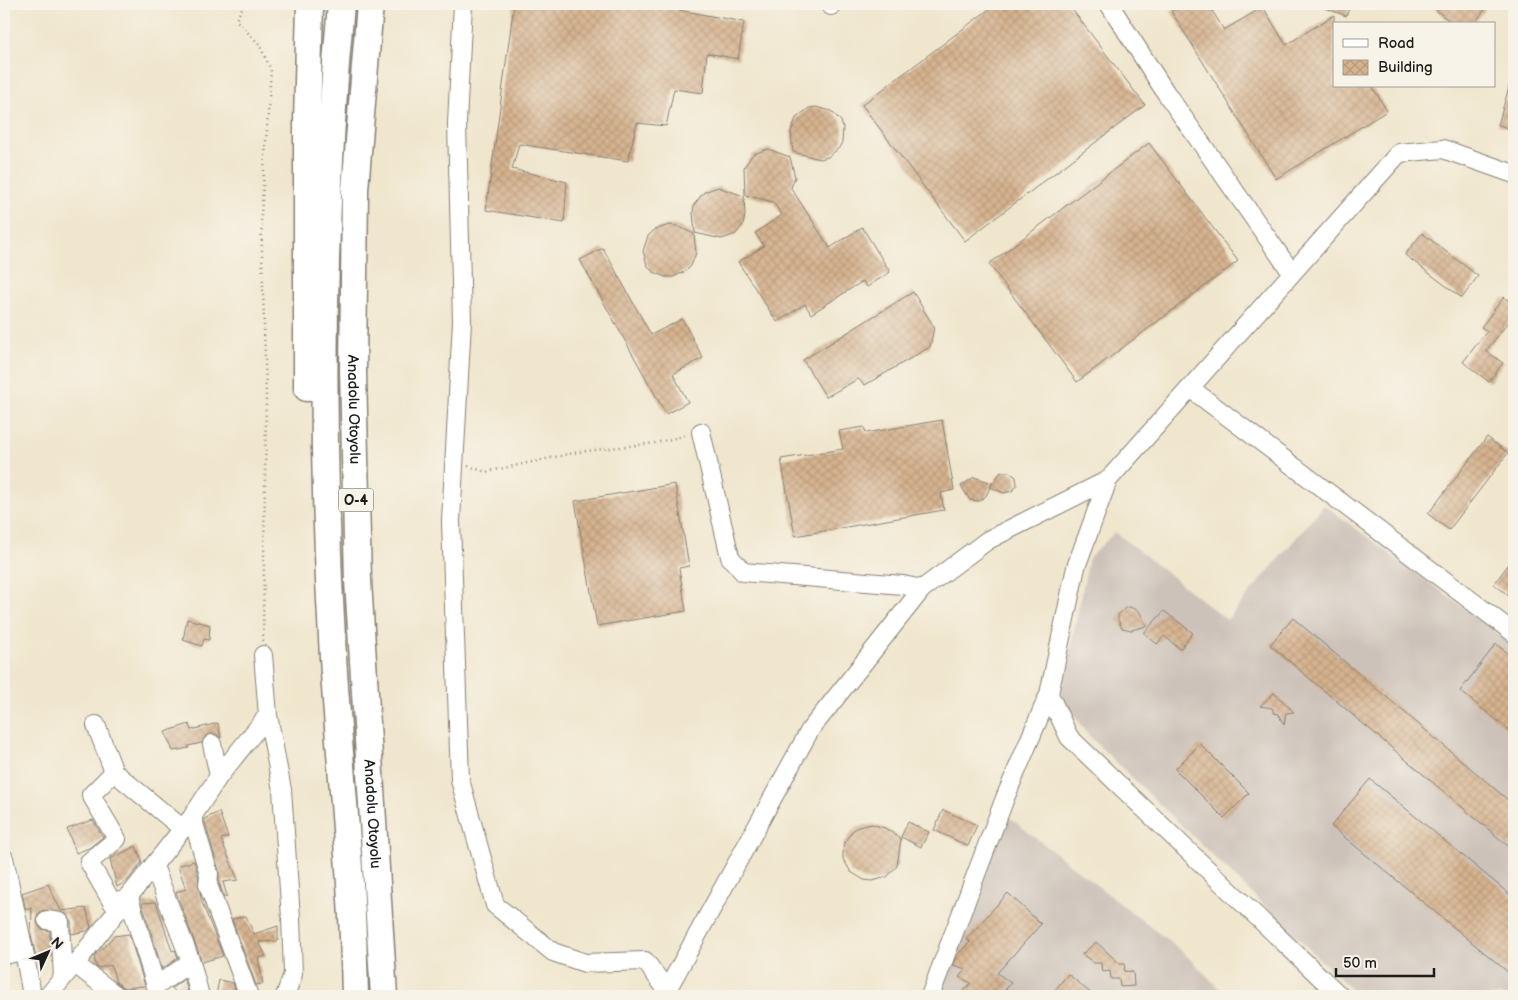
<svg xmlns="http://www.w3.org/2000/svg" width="1518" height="1000" font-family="'Balsamiq Sans',sans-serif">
  <defs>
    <pattern id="building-cross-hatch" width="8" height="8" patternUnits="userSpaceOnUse" patternTransform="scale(1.25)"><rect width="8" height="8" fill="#d6b38f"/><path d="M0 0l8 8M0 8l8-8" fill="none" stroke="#b7997b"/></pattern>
  </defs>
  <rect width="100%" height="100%" fill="#f7f3e8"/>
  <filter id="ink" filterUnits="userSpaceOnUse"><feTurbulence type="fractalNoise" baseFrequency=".02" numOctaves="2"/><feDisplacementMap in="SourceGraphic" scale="10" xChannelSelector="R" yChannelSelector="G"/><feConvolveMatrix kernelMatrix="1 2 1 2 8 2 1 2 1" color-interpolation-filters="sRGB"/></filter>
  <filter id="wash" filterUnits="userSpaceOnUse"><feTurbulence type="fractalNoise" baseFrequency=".0096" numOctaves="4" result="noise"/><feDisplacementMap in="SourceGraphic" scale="20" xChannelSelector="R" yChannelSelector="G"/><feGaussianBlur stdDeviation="1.12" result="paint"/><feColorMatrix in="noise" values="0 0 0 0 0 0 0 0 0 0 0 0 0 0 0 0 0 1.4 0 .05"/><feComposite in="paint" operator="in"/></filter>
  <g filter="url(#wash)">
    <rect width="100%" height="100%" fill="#f0e6cd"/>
    <path fill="#cdc2b9" d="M1324,505l190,140v351h-156l-270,-261 -27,-40 28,-137 26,-26 112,88z
      M1005,814l179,139 43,43h-291z"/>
    <g id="blocks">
      <path fill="url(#building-cross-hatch)" d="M514,4h132l98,18 -6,37 -31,-6 -4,40 -29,-4 -8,37 -29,-3 -9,38 -109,-17 -7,25 55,13 -3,41 -78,-13z
        M996,4h72l77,101 -180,136 -103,-136z
        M1183,4h25l16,26 39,-23 23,38 48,-30v71h38l15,25 -111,68 -105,-168z
        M1316,4h35l-5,12z
        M1429,4h60l-15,20h-21z
        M1511,80h3v50l-16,-5z
        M816,107l15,4 10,10 2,7 -1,14 -3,6 -11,9 -8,2 -27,-7 -2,-20 5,-14 13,-10z
        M1149,143l89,118 -161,121 -88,-118z
        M768,149l22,8 5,20 -4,11 39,60 32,-21 28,45 -23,15 -4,-6 -52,33 -6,-10 -28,18 -39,-60 26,-16 -9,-13 27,-18 -9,-13 -28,-7 -1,-28 9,-13z
        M718,187l26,9 1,19 -2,10 -7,9 -14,5 -27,-6 -2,-20 1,-8 10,-13z
        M669,225l8,1 17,8 2,19 -5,13 -5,5 -13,6h-8l-13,-6 -5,-6 -4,-14 5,-15 6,-6z
        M1422,233l56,43 -16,22 -57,-43z
        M603,248l48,87 31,-16 21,39 -30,16 15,28 -22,12 -86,-154z
        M913,292l21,35 -4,20 -65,38 -7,-6 -32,18 -23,-37z
        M1504,297l10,8v10l-28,36 17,12 -14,19 -26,-20 24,-31 -6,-4z
        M942,420l12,70 -13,3 3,17 -149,26 -14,-77 62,-10 -4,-18 25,-4 2,6z
        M1487,437l21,16 -59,77 -21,-16z
        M1001,472h8l7,5 1,8 -5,6 -8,2 -14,-6z
        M974,477l18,6 -6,13 -7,5 -9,-1 -9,-14z
        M675,484l14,82 -10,2 7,43 -89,15 -22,-125z
        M1514,557v43l-20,-16z
        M1130,607l9,4 8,15 -16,4 -9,-2 -4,-8v-5l7,-7z
        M1164,611l29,22 -13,16 -16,-13 -7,8 -13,-11z
        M1293,618l221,187v46l-244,-206z
        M187,619l23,6 -1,15 -5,-1 -2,7 -19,-6z
        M1496,644l18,14v76l-54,-43z
        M1274,693l20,19 -8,1 -2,12 -6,-11 -4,-1 -2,-5 -12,-2z
        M218,723l3,15 -5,-4h-7l-4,3 -3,6 -14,3 1,2 -16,3 -8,-19 24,-8 2,6z
        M1200,744l49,49 -25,25 -49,-49z
        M1370,779l144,119v79l-183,-151z
        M943,810l34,15 -9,21 -34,-16z
        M219,812l9,25 -7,2 17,41 -15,2 4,14 -3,1 -5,-13v-13l-15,-52z
        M93,820l10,17 -14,11 -13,5 -9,-24z
        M908,822l21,10 -8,15 -20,-10z
        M872,824l13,4 16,11 -4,27 -10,11 -15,4 -8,-1 -13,-8 -8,-13v-8l1,-8 8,-12 6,-4z
        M136,846l6,16 -15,19 -10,6 -7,-28z
        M194,861l4,14 3,25 22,56 -21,6 -26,-70 10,-3 -8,-23z
        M48,884l13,27 25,-3 5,19 -4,4 -16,3v-13l-5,-7 -23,-4 -5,4 -1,9 4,6 9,2 1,24 -15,2 -5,-22 1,-27 -6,2 -4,-17z
        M1008,893l33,31 -44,49 14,10 -11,13h-41l12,-13 -12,-6 7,-8 -13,-4 4,-10 13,-13 -4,-3z
        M156,902l16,49 3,-1 3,8 -16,11 -20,-66z
        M246,916l8,18 24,-8v15l-19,1 7,14 -8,2 5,26 -7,1 -24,-66z
        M129,934l16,52 -21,2 -8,-6 -5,-17 -14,3 -3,-11 20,-21z
        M1096,942l24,22h5l-1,7 9,1 1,14 -14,1 -1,-8h-8l-1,-8 -8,1 -1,-9h-7l-12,-9z
        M1068,974l26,22h-44z
        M184,979l5,16 -10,1 -7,-8z
        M219,980l14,3 3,9 -1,4h-19z"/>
    </g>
  </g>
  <g filter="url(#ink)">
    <use href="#blocks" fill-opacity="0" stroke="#868174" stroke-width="1"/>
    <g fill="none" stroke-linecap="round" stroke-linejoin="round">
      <defs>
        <path id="minor" d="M463,4l-6,119 5,199 -11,199 9,259 35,125 58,47 32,11 60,-2 22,29 -3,6
          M1109,4l57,89 126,180
          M831,6v-2
          M1190,388l324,245
          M701,432l29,125 13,15 160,13 19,4 66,-49 120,-60
          M263,655l5,60 14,75 9,128 2,56 -8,22
          M96,725l18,47 69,57
          M212,744l7,32
          M114,772l-23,23 26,44 -28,23 23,40 17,-4 27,88 35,-24
          M192,817l17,57 -1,11 41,111
          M4,858l20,93
          M154,866l37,96 9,34
          M47,920l13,2 3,56
          M4,929l20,22
          M4,955l20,-4 8,45
          M667,990l143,-260 112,-141
          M48,996l23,-28
          M117,996l-42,-32 117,-147 27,-41 49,-61
          M930,996l75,-198 44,-104
          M1340,996l-271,-259 -20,-43 27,-127 32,-87 291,-327 44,-4 71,25"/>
        <g id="highway">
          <path d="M341,4c-20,217 -21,436 -8,653 7,113 20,226 22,339"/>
          <path id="s1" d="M370,4l-15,186 -2,181 5,210 26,415"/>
          <path d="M307,388v-266l3,-118"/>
        </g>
      </defs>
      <use href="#minor" stroke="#868174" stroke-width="20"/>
      <use href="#highway" stroke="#868174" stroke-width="29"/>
      <path stroke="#868174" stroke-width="2.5" stroke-dasharray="1 4" stroke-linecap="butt" d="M244,4l-8,16 23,24 12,26 -10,145 5,181 -3,245
        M468,466l18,6 92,-20 77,-9 32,-8"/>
      <use href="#minor" stroke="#fff" stroke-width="18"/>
      <use href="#highway" stroke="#fff" stroke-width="26"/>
    </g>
  </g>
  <g text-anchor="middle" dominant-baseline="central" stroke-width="4.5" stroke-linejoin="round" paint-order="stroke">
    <rect fill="#f7f3e8" stroke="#5e5c59" stroke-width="1" x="338.5" y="488.5" width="35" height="23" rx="4"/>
    <g font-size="14" font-weight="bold" fill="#1c1c1c">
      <text x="356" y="500">O-4</text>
    </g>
    <g font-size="15" fill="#1c1c1c" stroke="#f7f3e8">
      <text stroke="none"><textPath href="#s1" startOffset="406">Anadolu Otoyolu</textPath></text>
      <text stroke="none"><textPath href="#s1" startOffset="811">Anadolu Otoyolu</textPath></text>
    </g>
  </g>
  <rect width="1518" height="1000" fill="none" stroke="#f7f3e8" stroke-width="20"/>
  <rect x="1333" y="22" width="162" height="65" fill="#f7f3e8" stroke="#9f9d96"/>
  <rect x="1343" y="39" width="25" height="8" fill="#ffffff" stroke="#9f9d96"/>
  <text x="1378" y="48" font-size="15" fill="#1c1c1c">Road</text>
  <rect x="1343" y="60" width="25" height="15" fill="url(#building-cross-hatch)" stroke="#9f9d96"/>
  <text x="1378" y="72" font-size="15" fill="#1c1c1c">Building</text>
  <g transform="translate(48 952) rotate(46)" stroke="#f7f3e8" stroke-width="4" paint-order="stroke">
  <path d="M0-4L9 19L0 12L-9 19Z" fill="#1c1c1c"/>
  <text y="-8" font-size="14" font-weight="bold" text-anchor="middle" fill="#1c1c1c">N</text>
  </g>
  <path d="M1336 968v8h98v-8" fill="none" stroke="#1c1c1c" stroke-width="2.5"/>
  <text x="1343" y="968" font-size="15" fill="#1c1c1c" stroke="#f7f3e8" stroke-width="4" paint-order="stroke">50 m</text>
</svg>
